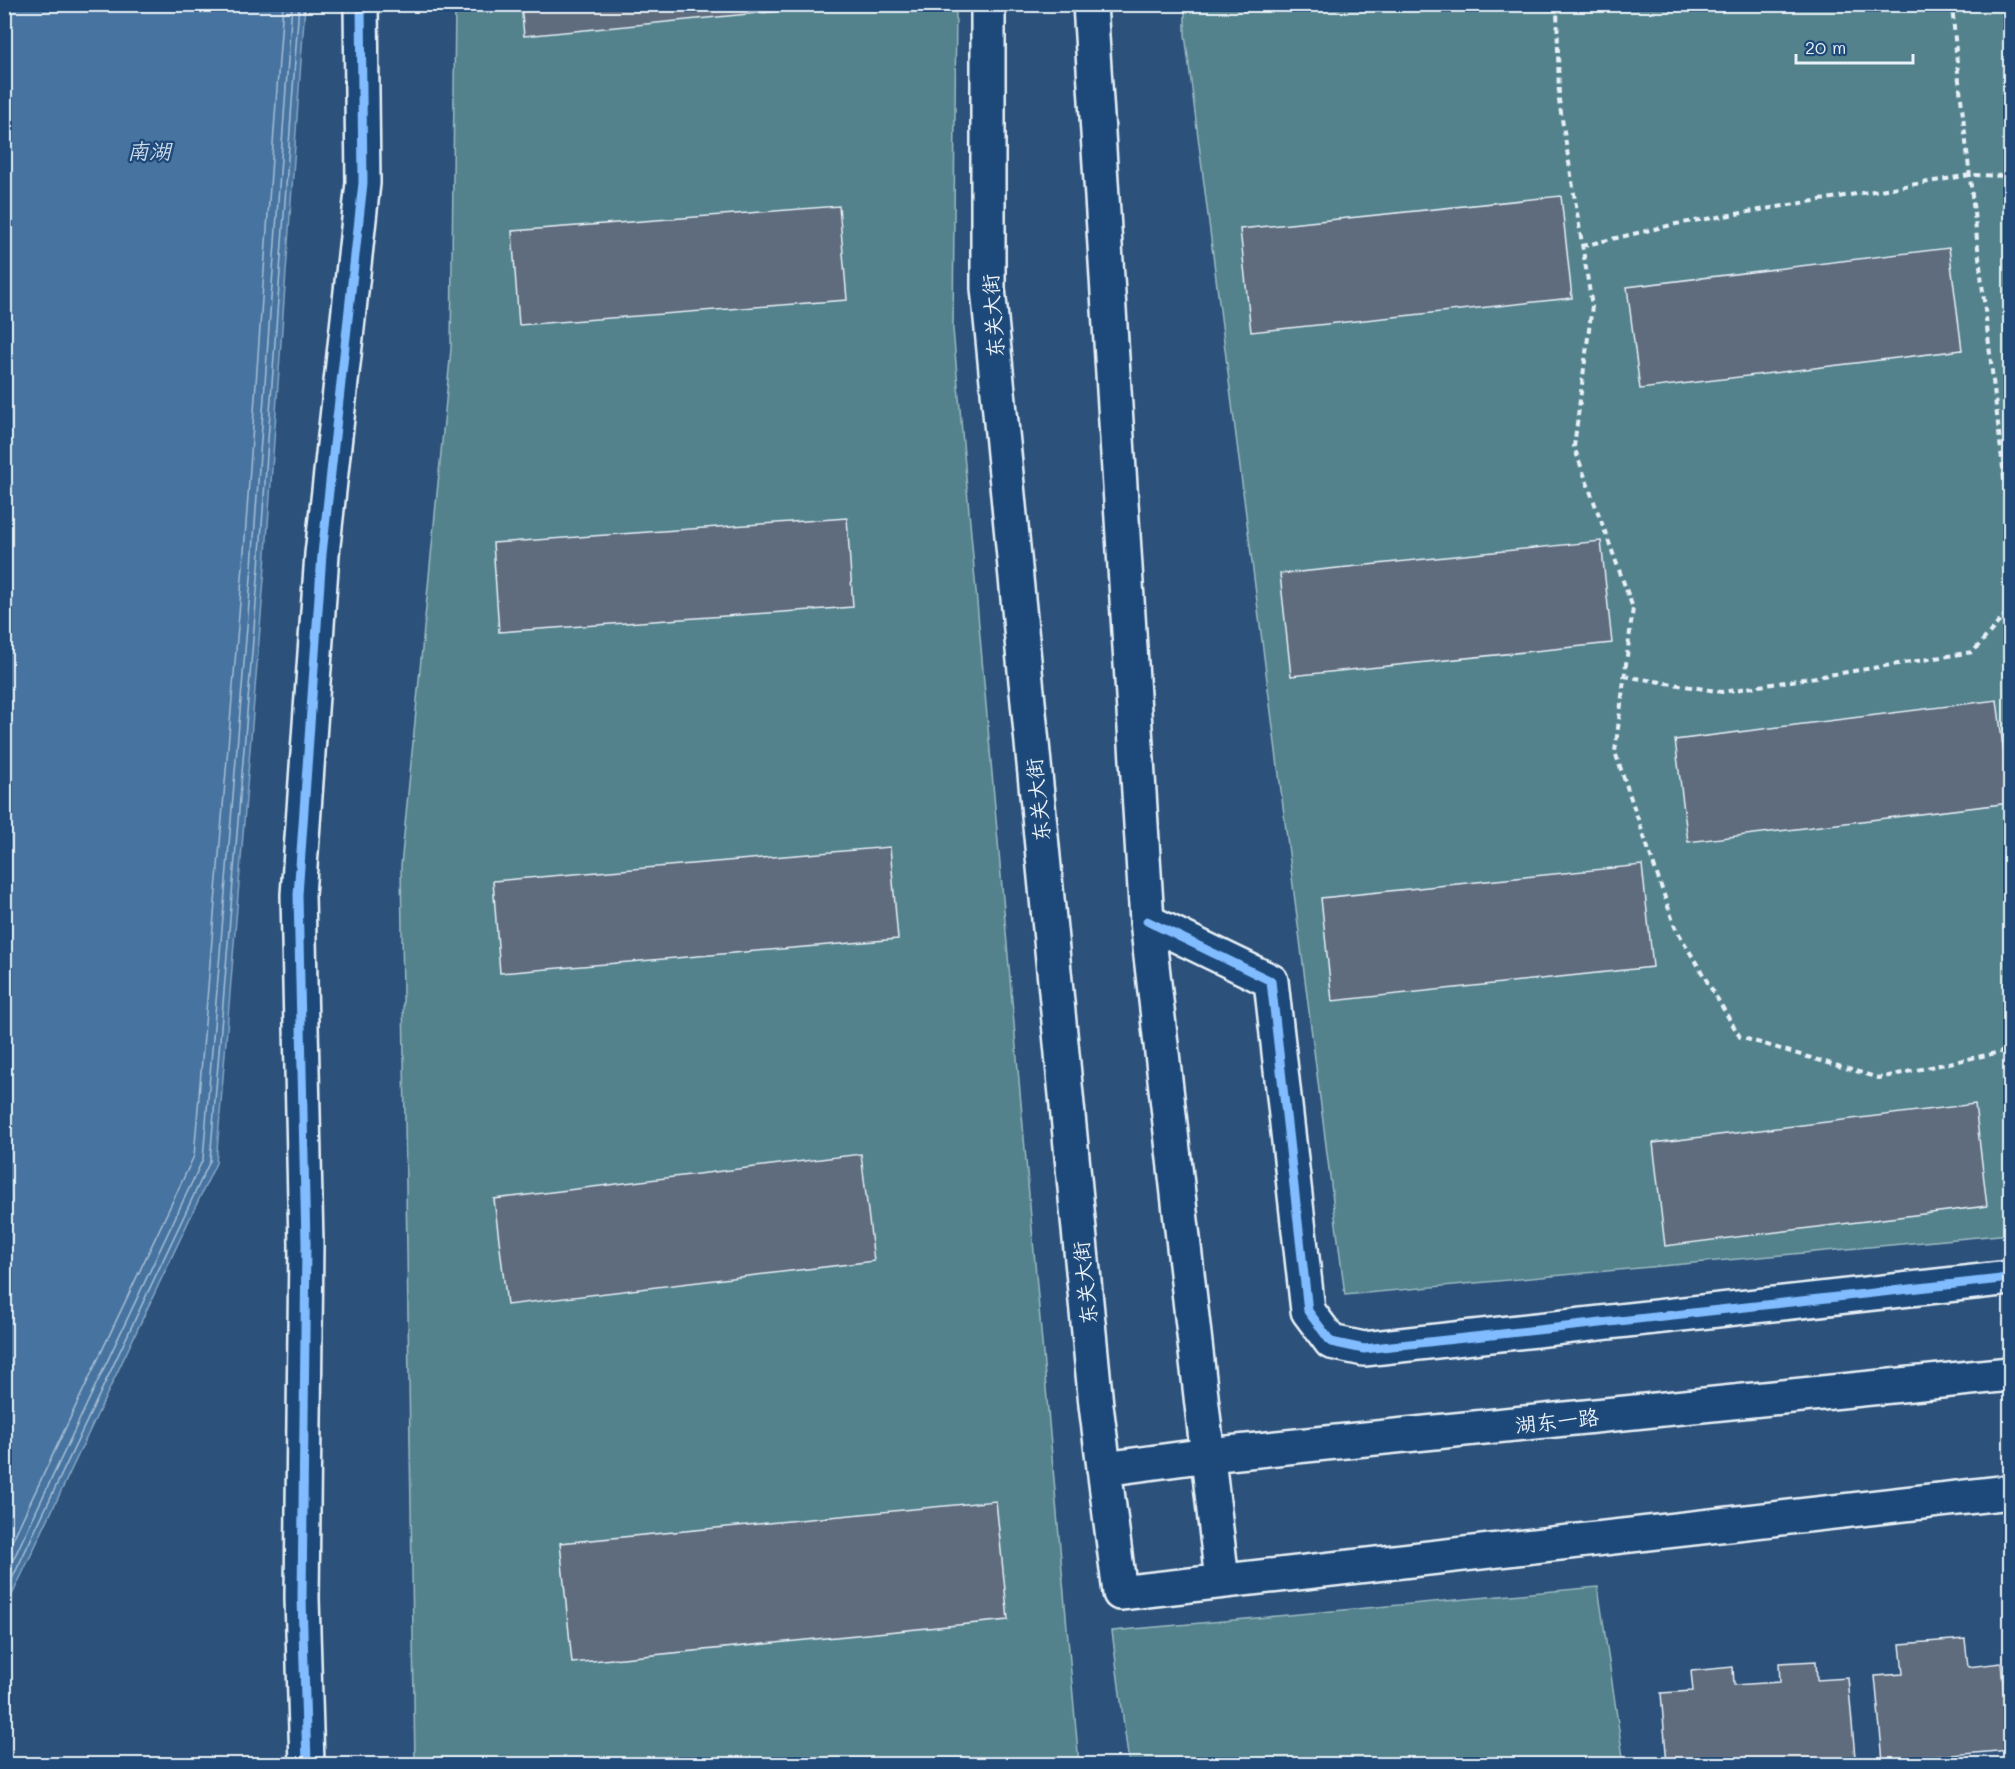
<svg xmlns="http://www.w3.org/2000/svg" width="2015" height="1769" font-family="Mali,'LXGW WenKai TC',sans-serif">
  <rect width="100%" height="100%" fill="#2c517b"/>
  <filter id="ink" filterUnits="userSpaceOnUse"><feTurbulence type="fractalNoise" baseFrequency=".0167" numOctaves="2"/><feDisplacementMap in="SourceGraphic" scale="12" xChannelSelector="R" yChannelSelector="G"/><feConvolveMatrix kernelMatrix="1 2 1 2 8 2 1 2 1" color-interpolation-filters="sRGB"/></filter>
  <g filter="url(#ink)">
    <path fill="#52828d" stroke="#9dbac2" stroke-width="1.5" d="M455,5h501l-3,324 126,1435h-664l-14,-898 50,-517z
      M1185,5h825v1229l-665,61 -160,-1261z
      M1598,1587l26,177h-495l-17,-133z"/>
    <path fill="#4673a0" stroke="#87a5c3" stroke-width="1.5" d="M5,4l300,1 -40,562 -49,596 -211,447z"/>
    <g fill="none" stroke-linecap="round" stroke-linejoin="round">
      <path stroke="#a7bfd5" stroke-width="1.5" d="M4,1558l190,-402 49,-590 40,-562
        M4,1579l199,-420 49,-593 40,-562
        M4,1596l206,-435 49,-594 40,-563"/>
    </g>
    <path fill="#5e6c7e" stroke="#e8f1f8" stroke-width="1.5" d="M521,4h289v4l-286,28z
      M1268,4h49l-49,6z
      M1561,196l11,102 -321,34 -11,-103z
      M839,206l8,94 -328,25 -7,-94z
      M1949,248l13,102 -322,39 -13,-102z
      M847,518l6,89 -354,25 -6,-89z
      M1601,541l11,102 -321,33 -11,-102z
      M1997,700l13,103 -322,39 -13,-102z
      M890,847l8,92 -398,34 -7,-92z
      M1642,865l11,102 -321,34 -11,-103z
      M1975,1104l12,102 -322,40 -12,-103z
      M861,1154l13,107 -367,44 -13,-106z
      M996,1501l12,119 -436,43 -12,-120z
      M1965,1639l3,28 33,-4 8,87 -126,11 -8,-85 28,-2 -3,-30z
      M1816,1661l1,19 31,-2 7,79 -95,7h-93l-6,-71 32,-2 -2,-20 42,-4 1,18 46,-3 -1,-19z"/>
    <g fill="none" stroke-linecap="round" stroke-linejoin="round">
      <defs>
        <path id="street" d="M1147,921l124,60 37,330 23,31 33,7 646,-71"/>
        <path id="secondary" d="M988,4v284l108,1117 24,188 890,-101
          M1090,4l57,917 75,660
          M1104,1469l104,-14 802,-81
          M307,1764l-5,-166 4,-354 -8,-349 24,-341 41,-371 -2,-179"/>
      </defs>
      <use href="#street" stroke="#e8f1f8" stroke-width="38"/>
      <use href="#secondary" stroke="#e8f1f8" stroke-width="38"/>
      <path stroke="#e8f1f8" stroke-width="4" stroke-dasharray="6 4.5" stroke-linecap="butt" d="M1557,4l2,96 33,206 -18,141 59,161 -18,144 60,175 65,110 139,41 131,-28
        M1952,4l5,59 53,467
        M1582,246l94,-22 294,-49 40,1
        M1624,676l98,16 251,-40 37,-43"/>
      <use href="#street" stroke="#1f4a7a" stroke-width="33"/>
      <use href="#secondary" stroke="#1f4a7a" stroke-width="33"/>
      <defs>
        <path id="cycleway" d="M1147,921l124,60 37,330 23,31 33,7 646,-71
          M307,1764l-5,-166 4,-354 -8,-349 24,-341 41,-371 -2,-179"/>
      </defs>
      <use href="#cycleway" stroke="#1f4a7a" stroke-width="13"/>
      <use href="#cycleway" stroke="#80bcff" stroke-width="9"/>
    </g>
  </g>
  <g text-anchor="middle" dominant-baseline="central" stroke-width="5" stroke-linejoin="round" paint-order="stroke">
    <g font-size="21" fill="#e8f1f8" stroke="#1f4a7a">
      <text transform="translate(992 316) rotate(-94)">东关大街</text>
      <text transform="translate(1037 800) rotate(-96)">东关大街</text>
      <text transform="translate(1084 1283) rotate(-96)">东关大街</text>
      <text transform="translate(1557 1420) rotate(-6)">湖东一路</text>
    </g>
    <g font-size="22" font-style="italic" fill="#d0deeb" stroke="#1f4a7a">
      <text x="149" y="150">南湖</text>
    </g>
  </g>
  <rect width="2015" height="1769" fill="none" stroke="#1f4a7a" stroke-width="24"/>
  <rect x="12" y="12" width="1991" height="1745" fill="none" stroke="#e8f1f8" stroke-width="2" filter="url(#ink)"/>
  <path d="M1796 54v9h117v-9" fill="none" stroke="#e8f1f8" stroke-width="3"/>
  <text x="1805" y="54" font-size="18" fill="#e8f1f8" stroke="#1f4a7a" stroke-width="4.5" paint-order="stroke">20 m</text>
</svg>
